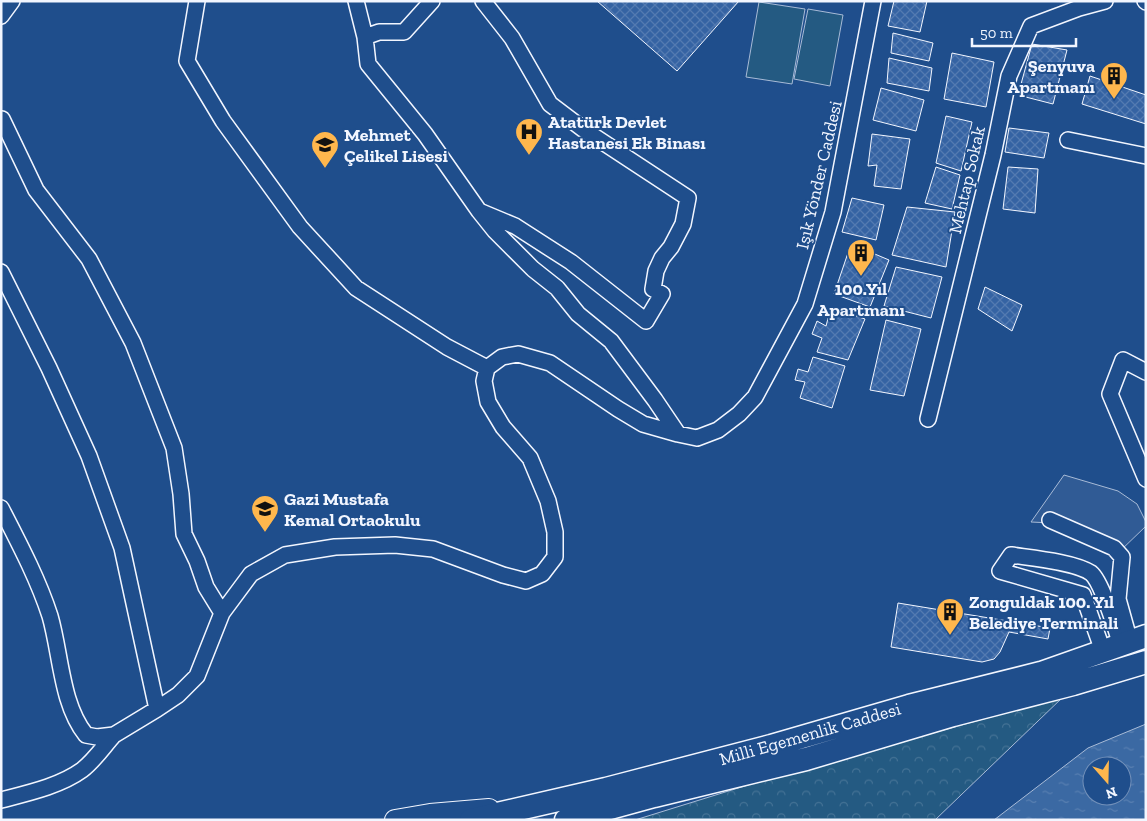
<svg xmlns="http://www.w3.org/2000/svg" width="1147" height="821" font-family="'Zilla Slab',serif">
  <defs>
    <pattern id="park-crowns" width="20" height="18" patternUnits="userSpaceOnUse" patternTransform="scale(1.25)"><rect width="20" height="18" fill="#245a82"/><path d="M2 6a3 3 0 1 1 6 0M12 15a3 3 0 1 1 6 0" fill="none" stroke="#447295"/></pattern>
    <pattern id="water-ripples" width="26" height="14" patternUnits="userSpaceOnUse" patternTransform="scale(1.25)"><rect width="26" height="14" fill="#3b69a3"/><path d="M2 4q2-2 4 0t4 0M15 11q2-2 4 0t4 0" fill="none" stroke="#587fb1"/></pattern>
    <pattern id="building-cross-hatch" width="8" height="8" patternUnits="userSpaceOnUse" patternTransform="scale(1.25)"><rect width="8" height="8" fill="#3563a3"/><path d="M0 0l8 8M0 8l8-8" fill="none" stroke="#537ab1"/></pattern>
  </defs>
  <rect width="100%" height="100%" fill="#1f4e8c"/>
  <path fill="url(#park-crowns)" stroke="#a8bbd7" d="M1063,697l-128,123h-300l142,-44z"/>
  <path fill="#245a82" stroke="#a8bbd7" d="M759,2l46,7 -13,75 -46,-7z
    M808,9l35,6 -13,71 -36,-7z"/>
  <path fill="#305b95" stroke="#a8bbd7" d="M1064,475l54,16 19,13 9,18v4l-28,27 -66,-30 -21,-1z"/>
  <path fill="url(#water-ripples)" stroke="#a8bbd7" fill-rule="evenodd" d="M1146,724v96h-152l94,-72zM1092,766h30v30h-30z"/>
  <path fill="url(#building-cross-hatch)" stroke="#f2f6ff" d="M597,1h142l-62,70z
    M894,1h33l-7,31 -32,-6z
    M893,33l40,10 -4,18 -38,-8z
    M1032,44l35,6 -14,54 -35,-9z
    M952,53l42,9 -8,45 -42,-8z
    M889,58l43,10 -3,23 -42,-8z
    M1090,76l56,19v29l-64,-20z
    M881,88l43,12 -8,31 -43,-11z
    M946,116l26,6 -11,49 -25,-8z
    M1009,128l40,5 -5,25 -39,-6z
    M872,134l38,5 -9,50 -27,-3 3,-21 -9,1z
    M936,167l24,8 -8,34 -27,-6z
    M1008,167l30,2 -3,44 -32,-4z
    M852,198l32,7 -8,35 -34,-8z
    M907,207l48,5 -9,55 -54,-12z
    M851,244l38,16 -19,47 -36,-13z
    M896,267l46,10 -11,41 -47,-12z
    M985,287l37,18 -10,26 -34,-22z
    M831,307l34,12 -17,41 -31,-8 5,-14 -10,-4 5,-13 9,5z
    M886,320l35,9 -17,67 -34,-6z
    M813,357l32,9 -13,42 -32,-10 5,-16 -10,-2 3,-11 10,3z
    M898,603l152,25 -2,11 -39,-7 -9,20 -6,7 -12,3 -91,-15z"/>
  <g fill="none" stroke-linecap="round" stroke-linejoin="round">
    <defs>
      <path id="minor" d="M197,1l-10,60 36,60 77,106 56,61 91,59 40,21
        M356,1l9,36 14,-5h25l28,-31
        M1145,1l1,1
        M1,16l11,-15
        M365,37l3,27 57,70 54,77 16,20 38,38 24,19 21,26 33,27 44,59 23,34
        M2,119l34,71 53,69 44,84 41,105 7,46 3,40 13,27 9,26 16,26
        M1068,140l78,16
        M479,211l36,15 56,36 75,59 16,-27 -9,-5 3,-18 6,-13 9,-11 12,-23 5,-26 -105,-69 -33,-25 -38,-66 -29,-37
        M1,272l48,96 40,88 33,92 35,161
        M487,368l15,-11 16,-3 32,9 68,46 25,15 35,10 19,4 21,-8 21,-16 16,-17 50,-93 28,-92 40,-211
        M1146,372l-23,-12 -13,34 36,85
        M928,419l65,-264 16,-79 22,-50 48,-18 26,-7
        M1,508c18,35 37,71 49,108 11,38 11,88 36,119l11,2 17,-2 43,-26 21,-14 19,-19 25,-63 29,-39 34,-19 50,-8 60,-2 38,4 70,26 23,6 16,-7 13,-17v-25l-7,-31 -18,-43 -27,-31 -15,-25 -4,-21 3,-13
        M1050,520l64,28 8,9 -4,42 12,43 2,-2
        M1103,651l-20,-56 -83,-24 11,-16c20,3 64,7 80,18 11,9 25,57 30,72
        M1,800c27,-7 59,-14 81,-30 12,-9 22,-24 32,-35"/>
      <path id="major" d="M395,820l35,-6 59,-5"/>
      <path id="highway" d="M471,820l135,-31 165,-43 138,-40 132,-33 105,-37
        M566,820l88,-24 152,-37 147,-44 120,-31 73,-22"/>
    </defs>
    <use href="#minor" stroke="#f2f6ff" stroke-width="18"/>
    <use href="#major" stroke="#f2f6ff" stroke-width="22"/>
    <use href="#highway" stroke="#f2f6ff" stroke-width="25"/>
    <use href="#minor" stroke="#1f4e8c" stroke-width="15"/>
    <use href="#major" stroke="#1f4e8c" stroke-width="20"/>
    <use href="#highway" stroke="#1f4e8c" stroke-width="22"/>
  </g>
  <defs>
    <symbol id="building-pin" viewBox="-11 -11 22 30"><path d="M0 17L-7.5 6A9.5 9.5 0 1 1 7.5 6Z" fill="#ffb74d" stroke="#1f4e8c"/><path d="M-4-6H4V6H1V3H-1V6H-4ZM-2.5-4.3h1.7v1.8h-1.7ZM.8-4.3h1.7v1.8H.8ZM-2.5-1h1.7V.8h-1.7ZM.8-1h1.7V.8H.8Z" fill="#111"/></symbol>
    <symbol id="hospital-pin" viewBox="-11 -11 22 30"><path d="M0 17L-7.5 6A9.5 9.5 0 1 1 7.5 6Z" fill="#ffb74d" stroke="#1f4e8c"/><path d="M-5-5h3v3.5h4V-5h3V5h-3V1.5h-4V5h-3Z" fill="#111"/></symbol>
    <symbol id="school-pin" viewBox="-11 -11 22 30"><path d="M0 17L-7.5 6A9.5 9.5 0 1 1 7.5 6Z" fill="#ffb74d" stroke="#1f4e8c"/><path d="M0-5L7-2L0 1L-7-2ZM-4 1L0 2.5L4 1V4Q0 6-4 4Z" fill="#111"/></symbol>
  </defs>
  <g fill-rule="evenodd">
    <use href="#building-pin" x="1098" y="60" width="32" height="43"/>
    <use href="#hospital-pin" x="513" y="116" width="32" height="43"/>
    <use href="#school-pin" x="309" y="129" width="32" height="43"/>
    <use href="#building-pin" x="845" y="237" width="32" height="43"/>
    <use href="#school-pin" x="249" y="493" width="32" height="43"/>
    <use href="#building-pin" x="934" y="596" width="32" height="43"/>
  </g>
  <g text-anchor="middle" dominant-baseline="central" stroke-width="4" stroke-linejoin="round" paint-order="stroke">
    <g font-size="18" font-weight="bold" fill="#f2f6ff" stroke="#1f4e8c" text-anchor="start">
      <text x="1095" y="66" text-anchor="end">Şenyuva<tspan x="1095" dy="21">Apartmanı</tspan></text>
      <text x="548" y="122">Atatürk Devlet<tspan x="548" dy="21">Hastanesi Ek Binası</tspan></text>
      <text x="344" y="135">Mehmet<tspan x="344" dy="21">Çelikel Lisesi</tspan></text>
      <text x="861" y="289" text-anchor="middle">100.Yıl<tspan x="861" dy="21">Apartmanı</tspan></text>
      <text x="284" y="499">Gazi Mustafa<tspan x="284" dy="21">Kemal Ortaokulu</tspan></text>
      <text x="969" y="602">Zonguldak 100. Yıl<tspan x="969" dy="21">Belediye Terminali</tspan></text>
    </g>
    <g font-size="18" fill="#f2f6ff" stroke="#1f4e8c">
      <text transform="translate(819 175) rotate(-77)">Işık Yönder Caddesi</text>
      <text transform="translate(967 180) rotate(-77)">Mehtap Sokak</text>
      <text transform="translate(810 734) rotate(-16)">Milli Egemenlik Caddesi</text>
    </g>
  </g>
  <rect width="1147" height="821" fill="none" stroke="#f2f6ff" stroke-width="5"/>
  <g transform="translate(1107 781) rotate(160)"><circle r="24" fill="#1f4e8c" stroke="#7391ba"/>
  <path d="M0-4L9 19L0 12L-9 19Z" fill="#ffb74d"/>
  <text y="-8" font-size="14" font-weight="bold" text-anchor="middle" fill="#f2f6ff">N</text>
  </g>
  <path d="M972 38v8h104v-8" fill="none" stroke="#f2f6ff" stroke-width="2.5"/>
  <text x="980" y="38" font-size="15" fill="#f2f6ff" stroke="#1f4e8c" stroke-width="4" paint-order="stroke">50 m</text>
</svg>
